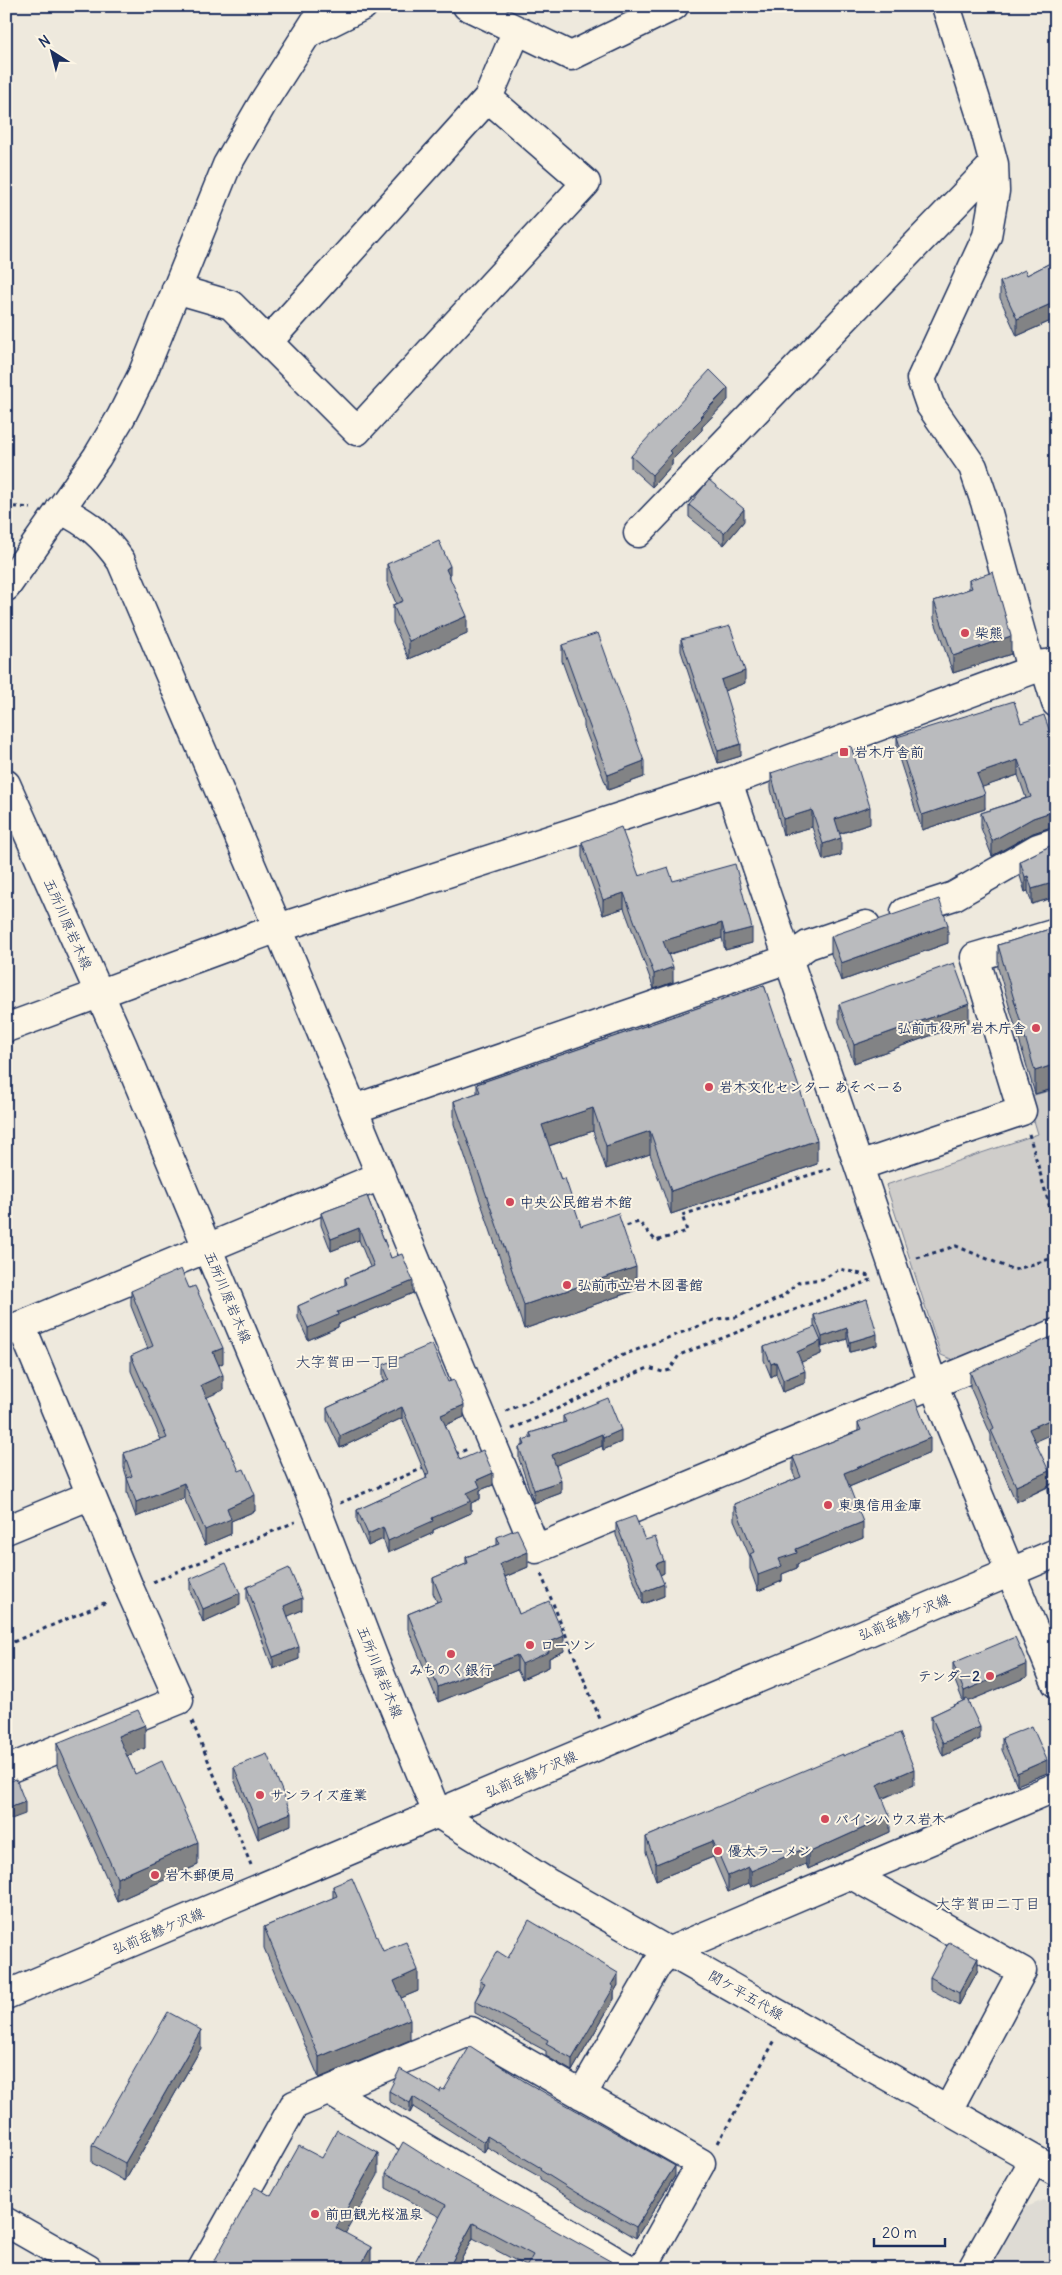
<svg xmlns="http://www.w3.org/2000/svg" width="1062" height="2275" font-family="Delius,'Klee One',sans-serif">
  <rect width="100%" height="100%" fill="#eee9dd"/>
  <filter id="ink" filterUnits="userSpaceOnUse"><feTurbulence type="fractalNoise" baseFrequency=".02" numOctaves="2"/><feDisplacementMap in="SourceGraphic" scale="10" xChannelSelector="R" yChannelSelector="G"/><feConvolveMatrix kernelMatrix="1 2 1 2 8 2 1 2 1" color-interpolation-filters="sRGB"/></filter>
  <g filter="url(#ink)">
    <path fill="#dedbd4" d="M1044,2200l12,7v62h-71l34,-59z"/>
    <path fill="#cfcdca" stroke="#757e94" d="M1056,1089v231l-100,41 -15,-6 -55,-170 152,-51 -11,-37z"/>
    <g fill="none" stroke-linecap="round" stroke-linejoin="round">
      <defs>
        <path id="minor" d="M467,6l104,50 103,-50
          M946,6l36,113 12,45 1,27 -8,45 -66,143 9,26 43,62 12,35 46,167
          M309,33l54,-27
          M176,289l55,16 126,126 229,-248 -98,-85
          M268,342l220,-244 29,-68
          M60,509c29,15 42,25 61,52l157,367 258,621 520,-216
          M638,533l356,-369
          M6,587l91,-130 24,-40 21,-42 85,-210 37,-64 61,-95
          M1044,664l12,39
          M728,782l205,602 123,299
          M905,912l49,-16 84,-48 18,-6
          M6,1028l272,-100 450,-146 328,-121
          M354,1109l434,-150 20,-14 58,-20
          M859,1166l163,-55 -47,-154 81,-24
          M6,1332l374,-156
          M6,1530l85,-35
          M6,1770l173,-70 -48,-108 -110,-267
          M850,1874l172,97 -74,139
          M329,2091l300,178
          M582,2095l75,-130 13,-14 386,-164
          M6,2222l82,47
          M202,2269l92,-164 177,-74 230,132 -59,106
          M972,2269l62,-109"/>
        <path id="major" d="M6,784l116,260 196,469 57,148 62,152
          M437,1813l113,71 506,288
          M6,1995l1050,-442"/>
      </defs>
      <use href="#minor" stroke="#1b2f5e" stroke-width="31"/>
      <use href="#major" stroke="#1b2f5e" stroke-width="31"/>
      <path stroke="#1b2f5e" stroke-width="3" stroke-dasharray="4 4" stroke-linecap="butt" d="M6,506l25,2
        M1029,1134l27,95
        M619,1228l20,-6 17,19 31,-10 -5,-16 150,-47
        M917,1258l39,-12 58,24 42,-13
        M506,1411l78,-33 34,-21 99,-38 19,-2 46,-20 17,-15 24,-3 17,-10 29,7
        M512,1429l136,-61 15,4 7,-2 9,-15 192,-75
        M455,1454l13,-5
        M340,1503l86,-36
        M541,1574l59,145
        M153,1582l142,-60
        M6,1645l103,-44
        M192,1721l59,144
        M718,2143l57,-103"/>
      <use href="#minor" stroke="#fcf5e5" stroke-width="28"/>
      <use href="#major" stroke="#fcf5e5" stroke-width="28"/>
    </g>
    <path fill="#a0a1a3" stroke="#1b2f5e" d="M1056,260v64l-3,-4 -36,16 -17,-38v-16l27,-7z
      M728,400l-26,27v3l-30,30v5l-20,22 -21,-19v-12z
      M689,505l55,16 -20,24 -35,-28z
      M387,564l63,15 17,55 -58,25 -16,-36v-18l3,-2 -9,-21z
      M969,580l42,74 -58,19 -19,-54v-18l35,-12z
      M681,639l64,44 -21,8 17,65 -23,7 -37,-112z
      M562,645l82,132 -36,13 -24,-63v-5l-22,-61z
      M1021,723l35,26v78h-5l-18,6 -41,23 -11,-28v-15l45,-15 -8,-23 -36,12 3,22 -63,21 -25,-78v-15z
      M771,773l99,51 -31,10 2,21 -18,5 -11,-33 -29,8 -12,-46z
      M582,842l57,34 34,5 79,62 -27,7 -3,-12 -54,17 5,27 -19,7 -30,-81 -21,7 -21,-58z
      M1056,843v54l-24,7 -4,-13 -3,1 -5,-16v-15z
      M1056,927v161l-21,6 -37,-126v-23z
      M831,936l117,7 -107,38 -10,-27z
      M764,985l53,179 -146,50 -21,-60 -44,15 -13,-38 -44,15 12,34 20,46 55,64 -112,39 -70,-205v-23l23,-8v-9z
      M839,1004l130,18 -115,41 -15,-41z
      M367,1196l24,62 22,35 -75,31v3l-30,13 -10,-22v-12l47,-21v-7l25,-11 -11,-27 -28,11 -10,-26v-12z
      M131,1291l92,72 -4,2 4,25 -16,7 48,114 -24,10v13l-26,11 -21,-47 -48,19 -9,-24v-15l-3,-10v-15l37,-13 -30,-69v-15l17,-7 -17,-43z
      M867,1299l10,46 -27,7 -3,-13 -25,8 -1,-4v11l-20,8 4,21 -22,9 -7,-18 -5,3 -7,-17v-13l52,-16 -2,-5v-11z
      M383,1365l65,17 16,35 -19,8 15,35 33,25 -13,5v9l-9,4v10l-38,17v3l-45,20 -5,-14 -15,7 -11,-25v-11l69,-31v-3l-24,-58 -62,30 -13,-28v-12l58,-27 -2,-4z
      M970,1372l65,69 14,44 7,-3v26l-8,-16v-5l-32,15 -25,-57v-10l-21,-48z
      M563,1416l58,26 -18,8 -1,-4 -46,19 5,28 -27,10 -15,-44v-12l4,-1v-6l7,-2v-5l33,-10z
      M858,1423l72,30 -81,34 14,51 -66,26v4l-15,6v7l-24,10 -8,-22v-12l-16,-37v-16l62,-25 -3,-6v-16l65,-26z
      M616,1523l29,17 19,33 -4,2 4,21 -21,8 -27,-69z
      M497,1537l31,30 -23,10 14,37 45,37 -15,7v9l-27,12 -5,-9 -79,32 -30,-73v-15l29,-12 -4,-9v-15l33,-14v-7l31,-12z
      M190,1579l50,26 -37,17 -13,-31z
      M247,1587l55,23 -14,6 11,43 -26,10 -26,-70z
      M953,1663l74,14 -59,24 12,38 -37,17 -12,-28v-12l32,-15 -10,-25z
      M1002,1738l45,35 -30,12 -15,-35z
      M57,1743l88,5 -18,8 8,18 63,91 -81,36 -60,-135z
      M843,1756l71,29 -32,13 8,34 -82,37 -2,-5 -55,23 -2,-4 -21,9 -15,-35 -57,23 -10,-28v-15z
      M234,1767l57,58 -33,14 -24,-60z
      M333,1886l50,65 35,40 -17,7 9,42 -91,38 -55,-130v-21l69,-29z
      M508,1958l110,27 -4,7v7l-42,72 -26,-15v-5l-71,-38v-12l5,-10v-10z
      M978,1970l-19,35 -29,-16v-12z
      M201,2048l-76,133 -33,-18v-18z
      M524,2081l151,95 -39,62 -61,-36 -35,-22v-3l-53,-30 -3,5 -71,-45 -3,6 -21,-12v-10l51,1 4,-2z
      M386,2173h66l160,96 -86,-3 -53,-28 -17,31h-45l29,-52 -54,-29z"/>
    <path fill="#828385" stroke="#1b2f5e" d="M1053,303v17l-36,16v-17z
      M728,388v12l-26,27v3l-30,30v5l-20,22v-12l17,-24z
      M744,509v12l-20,24v-12z
      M450,566v18l-4,-15z
      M467,616v18l-58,25v-18z
      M1011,636v18l-58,19v-17z
      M745,671v12l-24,9v-12z
      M741,744v12l-23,7v-12z
      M1018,760v15l-41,14v-15z
      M644,761v16l-36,13v-15z
      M985,794v15l-63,21v-15z
      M870,807v17l-35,11v-16z
      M812,810v17l-29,8v-16z
      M1051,812v15l-18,6 -41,23v-15l41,-23z
      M841,838v17l-18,5v-16z
      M1028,876v15l-3,1v-15z
      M1056,882v15l-24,7v-15z
      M624,893v15l-21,7v-15z
      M722,923v15l-59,18v-15z
      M948,925v18l-107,38v-18z
      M752,928v15l-27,7v-15z
      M673,967v15l-19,7v-15z
      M969,1004v18l-115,41v-18z
      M1056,1064v24l-21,6v-23z
      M593,1108v23l-51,17v-23z
      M650,1131v23l-44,15v-23z
      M817,1140v24l-146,50v-23z
      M359,1228v12l-28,11v-12z
      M636,1267v23l-112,39v-24z
      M413,1281v12l-75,31v3l-30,13v-12l29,-16z
      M847,1328v11l-25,8v-10z
      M877,1334v11l-27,7v-10z
      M821,1341v13l-24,10v-12z
      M223,1348v15l-10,4v-15z
      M776,1362v12l-5,3v-13z
      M805,1371v12l-22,9v-12z
      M223,1375v15l-22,10v-15z
      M464,1405v12l-23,10v-12z
      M402,1407v11l-62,30v-12z
      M1056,1417v15l-27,12v-15z
      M621,1430v12l-18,8v-12z
      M602,1434v12l-50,21v-12z
      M930,1438v15l-86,36v-16z
      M1049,1471v15l-33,16v-16z
      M493,1473v12l-13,5v9l-9,4v10l-38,17v3l-45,20v-12l44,-23 35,-25 10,-13z
      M561,1481v12l-27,10v-13z
      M184,1483v15l-48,19v-15z
      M255,1495v16l-24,10v13l-26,11v-15l22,-22z
      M863,1522v16l-66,26v4l-15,6v7l-24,10v-16l21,-16 17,-10z
      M383,1527v12l-15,7v-12z
      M528,1552v15l-28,12v-15z
      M664,1561v12l-8,4v-13z
      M664,1584v12l-21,8v-12z
      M240,1593v12l-37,17v-13z
      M302,1598v12l-18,8v-12z
      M564,1636v15l-15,7v9l-27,12v-15l23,-20z
      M299,1647v12l-26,10v-12z
      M517,1655v15l-79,32v-15z
      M1027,1664v13l-63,26v-12z
      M145,1725v23l-27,12v-24z
      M980,1727v12l-37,17v-13z
      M1047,1760v13l-30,12v-12z
      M914,1769v16l-37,16v-16z
      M25,1802v12l-19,7v-12z
      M291,1813v12l-33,14v-13z
      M890,1816v16l-82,37v-16z
      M713,1841v16l-57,23v-16z
      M198,1842v23l-81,36v-23z
      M806,1848v16l-55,23v-16z
      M749,1867v16l-21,9v-16z
      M978,1958v12l-19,35v-12z
      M418,1970v21l-24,10v-20z
      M618,1973v12l-4,7v7l-42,72v-12z
      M410,2019v21l-91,38v-21z
      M201,2030v18l-76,133v-18z
      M413,2097v10l-3,6v-10z
      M487,2136v11l-3,5v-10z
      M378,2153v22l-42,75v-22z
      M675,2166v10l-39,62v-11z
      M473,2223v15l-17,31h-8z
      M371,2247v22h-12z
      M612,2262v7h-3z"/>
    <path fill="#babbbe" stroke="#1b2f5e" d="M1056,260v48l-3,-5 -36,16 -17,-37 25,-12 2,5z
      M710,370l18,18 -28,28 2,2 -33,33 3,2 -20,22 -21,-19z
      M709,480l35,29 -20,24 -35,-28z
      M439,541l11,25 -4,3 21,47 -58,25 -16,-36 10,-4 -16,-37z
      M993,572l18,64 -58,20 -19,-55 38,-13 -3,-8z
      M730,626l15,45 -24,9 20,64 -23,7 -37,-112z
      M598,633l46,128 -36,14 -24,-64h2l-24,-66z
      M1014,701l7,22 23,-8 12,34v63h-5l-18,6 -41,23 -11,-28 50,-16 -13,-37 -41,14 8,20 -63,21 -25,-78z
      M851,746l19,61 -35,12 6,19 -18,6 -11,-34 -29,9 -12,-46z
      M621,827l18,49 29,-9 5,14 62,-17 17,64 -27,7 -3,-12 -59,18 10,26 -19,7 -30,-81 -21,7 -21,-58z
      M1056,843v39l-24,7 -4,-13 -3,1 -5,-16z
      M939,899l9,26 -107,38 -10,-27z
      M1056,927v137l-21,7 -37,-126z
      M954,963l15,41 -115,41 -15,-41z
      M764,985l53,155 -146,51 -21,-60 -44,15 -13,-38 -51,17 19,55 4,-2 16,48 37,-13 18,54 -112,38 -70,-204 26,-9 -3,-8z
      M367,1196l24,62 11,-4 11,27 -76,31 1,3 -30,13 -10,-22 49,-22 -2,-6 29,-12 -15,-38 -28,11 -10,-26z
      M181,1269l8,19 6,-2 28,62 -10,4 10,23 -22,10 38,86 5,-2 11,26 -28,13 4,11 -26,11 -21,-47 -48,19 -9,-24 5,-2 -8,-23 43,-15 -36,-82 22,-10 -22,-55z
      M867,1299l10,35 -27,8 -3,-14 -25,9 -8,-22z
      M815,1327l6,14 -24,11 8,19 -22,9 -7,-18 -5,2 -7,-17z
      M1056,1335v82l-27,12 20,42 -33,15 -25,-56 3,-2 -24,-56z
      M432,1344l16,38 6,-2 10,25 -23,10 19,45 23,-10 10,23 -16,7 3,7 -13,6 4,8 -39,17 1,3 -45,20 -5,-14 -15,7 -11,-24 70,-32 -1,-3 3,-2 -27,-66 -62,29 -13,-28 62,-29 -6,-14z
      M608,1398l13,32 -18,8 -1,-4 -50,21 9,26 -27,9 -15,-43 6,-2 -2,-5 9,-3 -2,-4 36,-11 -3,-6z
      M915,1399l15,39 -86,35 19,49 -67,27 1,4 -18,6 3,7 -24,9 -8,-21 4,-2 -20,-48 67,-27 -8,-20 68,-27 -3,-7z
      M1056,1482v20l-8,-16z
      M635,1516l10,24 10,-3 9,24 -8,3 8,20 -21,8 -27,-69z
      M517,1529l11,23 -28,12 19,50 30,-13 15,35 -19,8 4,8 -27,12 -5,-9 -79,32 -30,-73 34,-14 -9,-22 35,-15 -2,-6 34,-13 -3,-7z
      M226,1563l14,30 -37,16 -13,-30z
      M289,1568l13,30 -18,8 15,41 -26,10 -26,-70z
      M1015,1637l12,27 -63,27 -11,-28z
      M967,1699l13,28 -37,16 -12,-27z
      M138,1710l7,15 -27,11 17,38 27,-13 36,81 -81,36 -60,-135z
      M1032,1726l15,34 -30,13 -15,-35z
      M900,1733l14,36 -37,16 13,31 -82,37 -2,-5 -55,23 -2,-4 -21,9 -15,-35 -57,23 -10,-27 197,-83v2z
      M267,1754l24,59 -33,13 -24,-59z
      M16,1779l9,23 -19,7v-26z
      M352,1878l31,73 23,-9 12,28 -24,11 16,38 -91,38 -55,-130 73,-31 -4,-10z
      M529,1920l89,53 -7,12 3,2 -42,72 -26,-15 2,-4 -73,-39 10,-18 -5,-2 17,-30 11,7z
      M949,1942l29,16 -19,35 -29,-16z
      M168,2012l33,18 -76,133 -33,-18z
      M470,2046l54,35 151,85 -39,61 -61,-35 -35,-22 1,-2 -54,-32 -3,6 -71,-45 -3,6 -21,-12 11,-22 40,23 1,-3 3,1z
      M337,2130l41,23 -42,75 35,19 -12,22h-149l45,-82 16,9 28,-50 23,12z
      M403,2142l49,31 160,89 -3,7h-84l8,-14 -60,-32 -25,46h-37l35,-64 -60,-32z"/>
  </g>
  <g fill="#d1495b" stroke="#fcf5e5" stroke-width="2">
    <circle cx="965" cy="633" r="5"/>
    <rect x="839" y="747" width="10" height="10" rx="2.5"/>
    <circle cx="1036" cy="1028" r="5"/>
    <circle cx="709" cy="1087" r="5"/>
    <circle cx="510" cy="1202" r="5"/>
    <circle cx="567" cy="1285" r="5"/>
    <circle cx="828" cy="1505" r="5"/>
    <circle cx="530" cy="1645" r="5"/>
    <circle cx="451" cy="1654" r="5"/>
    <circle cx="990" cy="1676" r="5"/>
    <circle cx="260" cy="1795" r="5"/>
    <circle cx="825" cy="1819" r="5"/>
    <circle cx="718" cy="1851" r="5"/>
    <circle cx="155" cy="1875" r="5"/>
    <circle cx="315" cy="2214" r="5"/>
  </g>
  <g text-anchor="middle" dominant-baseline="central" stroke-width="4" stroke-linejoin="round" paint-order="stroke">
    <g font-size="14" font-weight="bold" fill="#1b2f5e" stroke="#fcf5e5" text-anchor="start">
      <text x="975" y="633">柴熊</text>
      <text x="854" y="752">岩木庁舎前</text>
      <text x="1026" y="1028" text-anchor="end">弘前市役所 岩木庁舎</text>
      <text x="719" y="1087">岩木文化センター あそべーる</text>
      <text x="520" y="1202">中央公民館岩木館</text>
      <text x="577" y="1285">弘前市立岩木図書館</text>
      <text x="838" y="1505">東奥信用金庫</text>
      <text x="540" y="1645">ローソン</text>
      <text x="451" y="1670" text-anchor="middle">みちのく銀行</text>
      <text x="980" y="1676" text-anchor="end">テンダー2</text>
      <text x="270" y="1795">サンライズ産業</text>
      <text x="835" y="1819">パインハウス岩木</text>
      <text x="728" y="1851">優太ラーメン</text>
      <text x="165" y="1875">岩木郵便局</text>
      <text x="325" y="2214">前田観光桜温泉</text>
    </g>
    <g font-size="14" fill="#1b2f5e" stroke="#fcf5e5">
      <text transform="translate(68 924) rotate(66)">五所川原岩木線</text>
      <text transform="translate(228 1297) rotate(67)">五所川原岩木線</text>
      <text transform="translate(904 1617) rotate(-23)">弘前岳鰺ケ沢線</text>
      <text transform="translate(380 1672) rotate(68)">五所川原岩木線</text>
      <text transform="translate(531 1774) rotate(-23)">弘前岳鰺ケ沢線</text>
      <text transform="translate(158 1931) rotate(-23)">弘前岳鰺ケ沢線</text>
      <text transform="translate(746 1995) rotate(30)">関ケ平五代線</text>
    </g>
    <g font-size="15" fill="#1b2f5e" stroke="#fcf5e5">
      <text x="348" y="1361">大字賀田一丁目</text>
      <text x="988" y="1903">大字賀田二丁目</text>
    </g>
  </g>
  <rect width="1062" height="2275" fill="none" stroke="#fcf5e5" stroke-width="25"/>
  <rect x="12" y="12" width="1037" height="2250" fill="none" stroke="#1b2f5e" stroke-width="2" filter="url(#ink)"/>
  <g transform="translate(52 52) rotate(324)" stroke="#fcf5e5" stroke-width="4" paint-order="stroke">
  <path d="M0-4L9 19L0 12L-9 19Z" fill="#1b2f5e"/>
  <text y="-8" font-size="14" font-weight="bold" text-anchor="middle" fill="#1b2f5e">N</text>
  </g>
  <path d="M874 2238v8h71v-8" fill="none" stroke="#1b2f5e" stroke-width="2.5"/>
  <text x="882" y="2238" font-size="15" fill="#1b2f5e" stroke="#fcf5e5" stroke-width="4" paint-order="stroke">20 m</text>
</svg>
